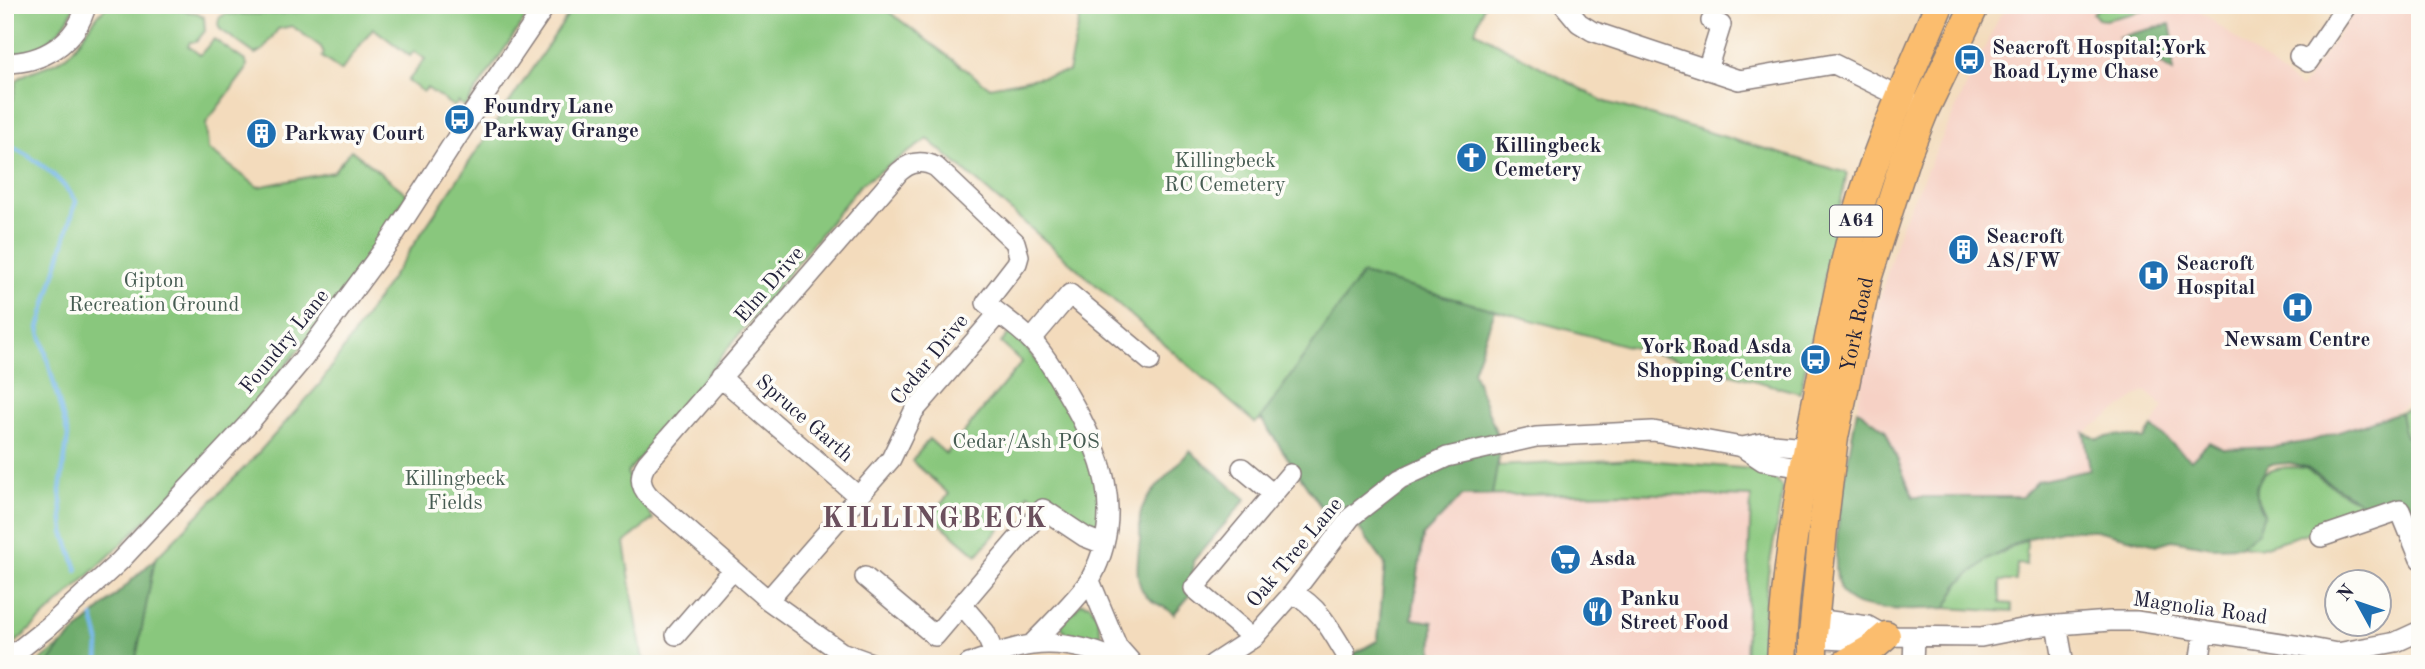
<svg xmlns="http://www.w3.org/2000/svg" width="2425" height="669" font-family="'Old Standard TT',serif">
  <rect width="100%" height="100%" fill="#fdfcf7"/>
  <filter id="ink" filterUnits="userSpaceOnUse"><feTurbulence type="fractalNoise" baseFrequency=".0143" numOctaves="2"/><feDisplacementMap in="SourceGraphic" scale="14" xChannelSelector="R" yChannelSelector="G"/><feConvolveMatrix kernelMatrix="1 2 1 2 8 2 1 2 1" color-interpolation-filters="sRGB"/></filter>
  <filter id="wash" filterUnits="userSpaceOnUse"><feTurbulence type="fractalNoise" baseFrequency=".00686" numOctaves="4" result="noise"/><feDisplacementMap in="SourceGraphic" scale="28" xChannelSelector="R" yChannelSelector="G"/><feGaussianBlur stdDeviation="1.57" result="paint"/><feColorMatrix in="noise" values="0 0 0 0 0 0 0 0 0 0 0 0 0 0 0 0 0 1.4 0 .05"/><feComposite in="paint" operator="in"/></filter>
  <g filter="url(#wash)">
    <rect width="100%" height="100%" fill="#f3dbbc"/>
    <path fill="#f6d1c5" d="M2015,5h177l109,83 58,-83h61v388l-20,16 -30,15 -111,32 -68,5 -39,-34 12,-20 -19,-16 -60,41 5,38 -52,11 -16,16h-109l-28,-67 -28,-21 17,-92 28,-94 98,-208z
      M1626,493l125,4 -6,167h-313l1,-42 -21,-2 11,-84 39,-40z"/>
    <path fill="#89c77d" stroke="#56745c" stroke-width="2" d="M5,5h70c-13,31 -36,49 -70,49z
      M108,5h32l58,8 6,5 1,13 -9,11h-6l-2,4 12,9 14,-16 31,22 2,3 -1,6 -40,53 2,26 50,38 75,-15 18,-22 56,44c-104,175 -251,324 -402,458v-515l12,-57c11,-11 34,-12 49,-24 18,-15 23,-35 42,-51z
      M365,5h166v5l-66,97 -7,-5 -4,5 -27,-19 -4,4 -15,-11 17,-22 -11,-8 -4,5 -37,-28 -32,43 -19,-14 2,-4 -3,-6 -29,-21 -14,3 -15,21 -8,4 -35,-25 -2,-5 1,-6 6,-4h52z
      M575,5h305l109,82 79,-15 15,-67h401l-9,26 128,70 244,72 -47,220 -305,-83 -22,61 28,74 -3,21 135,-7 120,10 21,8 9,12 -15,85 -8,90h-15l6,-167 -125,-4 -164,3 -39,40 -11,83 21,3 -1,42h-96l42,-24 7,-76 -34,-47 -17,9 -73,-107 -6,4 -327,-284 -68,46 -233,288 26,46 -29,24 18,112 6,9h-611l27,-21 91,-84 96,-98 69,-77z
      M2102,5h35l6,6 -38,9 -7,-1 -5,-6z
      M1011,331c48,53 102,127 86,203l-68,-40 -52,61 -46,-39 18,-22 -37,-33 17,-22 17,15 76,-92 -21,-19z
      M2420,402v48c-16,-9 -18,-22 -20,-38l17,-6z
      M2291,467l14,1 44,29 37,11 -127,40 -19,-2 18,-15 6,-17c-16,-31 -7,-45 27,-47z
      M2027,539l-1,26 -9,-1 -1,17h-16v22l12,1v8l-66,-4 13,-25 28,-23z
      M1081,603l9,2 7,10 4,19 -4,6c-16,0 -29,2 -36,-15z"/>
    <path fill="#6eac6c" stroke="#486754" stroke-width="2" d="M2170,24l3,15v33l-54,-35z
      M1362,274l133,36 -22,61 28,74 -9,50 -30,1 -39,40 -11,83 21,3 -1,42h-96l42,-23 7,-77 -34,-47 -17,9 -73,-108z
      M1857,409l28,21 28,67h109l16,-16 52,-11 -6,-38 13,7 20,-4 27,4 8,-12 39,33 18,-18 14,7 51,-2 37,-6 89,-29c2,16 4,29 20,38v54l-9,7 -5,-10 -20,7 -18,-1 -63,-40 -15,-4 -21,2c-14,20 -17,26 -5,49l-6,18 -18,14 -28,1 -40,-7 -16,5 -60,-15h-36l-38,10 -35,20 -28,23 -13,25c-23,1 -76,5 -95,-7 -4,-3 -9,-8 -11,-12 -14,-32 11,-141 17,-180z
      M1190,451l56,48 -53,62c2,12 -5,20 -1,32l-18,21c-9,-8 -20,-10 -27,-17 -14,-14 -9,-39 -7,-57 1,-12 -3,-24 4,-36 8,-14 34,-40 46,-53z
      M155,559l-20,105h-87l16,-21z"/>
    <g fill="none" stroke-linecap="round" stroke-linejoin="round">
      <path stroke="#74b7e9" stroke-width="4.5" d="M5,144c30,13 53,31 71,57l-37,127 29,108 -8,54 4,42 13,38
        M93,617l6,24 -1,23"/>
    </g>
  </g>
  <g filter="url(#ink)">
    <g fill="none" stroke-linecap="round" stroke-linejoin="round">
      <defs>
        <path id="minor" d="M1564,5l15,18 13,8 147,49 95,-16 75,37
          M2299,56l9,6 39,-57
          M5,63c37,0 72,-20 81,-58
          M1707,70l14,-45 -10,-4
          M1031,340l39,-46 80,67
          M720,377l138,119
          M1742,447l21,14 40,7
          M1242,468l31,26
          M2321,537l79,-27 20,49
          M865,577l70,59 108,-127 42,28 18,7
          M1090,581l27,65 15,17
          M1293,593c25,13 37,35 52,60
          M768,600l123,-141 23,-48 84,-97
          M962,605l23,27 10,24
          M1815,619l53,7 18,10
          M2057,625l7,39
          M676,635l56,-65
          M1813,636l12,3 37,2 24,-5 95,1 51,-10 78,-6h26l165,25 36,7 59,-11 24,-11
          M1253,638l-59,-50 96,-114
          M5,661l43,-34 72,-66 130,-139 53,-63 89,-121 82,-127 72,-106
          M874,664l-33,-12 -73,-52 -117,-102c-11,-11 -13,-22 -4,-35l252,-291c12,-11 23,-12 37,-5l79,75 4,14 -2,7 -31,40c14,12 31,23 45,37 14,14 26,35 36,53 35,59 59,119 24,185 -9,17 -45,51 -60,67
          M969,664c20,-7 42,-17 63,-19 32,-4 65,5 94,19
          M1213,664l40,-26 40,-45 58,-76 49,-38 47,-22 89,-20 117,-6 89,16 20,-4 44,4
          M1913,664l1,-27
          M2199,664l5,-33"/>
        <g id="highway">
          <path d="M1781,664c4,-101 24,-206 44,-305 12,-61 24,-123 44,-181 20,-59 46,-116 70,-173"/>
          <path id="s1" d="M1813,664v-28l10,-107 11,-92 33,-158 39,-123 19,-47 50,-104"/>
          <path d="M1845,664l26,-15 15,-13"/>
        </g>
      </defs>
      <use href="#minor" stroke="#8a7e7c" stroke-width="22"/>
      <use href="#highway" stroke="#8a7e7c" stroke-width="31"/>
      <use href="#minor" stroke="#fff" stroke-width="19"/>
      <use href="#highway" stroke="#fbbd6e" stroke-width="28"/>
    </g>
  </g>
  <defs>
    <symbol id="bus-disc" viewBox="-11 -11 22 22"><circle r="9.5" fill="#1f6fb2" stroke="#fdfcf7"/><path d="M-5-6H5V4H4V6H2V4H-2V6H-4V4H-5ZM-3.5-4V0h7V-4ZM-3.5 1.2v1.5H-2V1.2ZM2 1.2v1.5H3.5V1.2Z" fill="#fff"/></symbol>
    <symbol id="building-disc" viewBox="-11 -11 22 22"><circle r="9.5" fill="#1f6fb2" stroke="#fdfcf7"/><path d="M-4-6H4V6H1V3H-1V6H-4ZM-2.5-4.3h1.7v1.8h-1.7ZM.8-4.3h1.7v1.8H.8ZM-2.5-1h1.7V.8h-1.7ZM.8-1h1.7V.8H.8Z" fill="#fff"/></symbol>
    <symbol id="church-disc" viewBox="-11 -11 22 22"><circle r="9.5" fill="#1f6fb2" stroke="#fdfcf7"/><path d="M-1.2-6h2.4v3.5h3.3v2.4h-3.3V6h-2.4V-.1h-3.3v-2.4h3.3Z" fill="#fff"/></symbol>
    <symbol id="hospital-disc" viewBox="-11 -11 22 22"><circle r="9.5" fill="#1f6fb2" stroke="#fdfcf7"/><path d="M-5-5h3v3.5h4V-5h3V5h-3V1.5h-4V5h-3Z" fill="#fff"/></symbol>
    <symbol id="supermarket-disc" viewBox="-11 -11 22 22"><circle r="9.5" fill="#1f6fb2" stroke="#fdfcf7"/><path d="M-6-5.5h2.5l.6 2H6L4.5 2H-2.5L-4.4-4H-6ZM-1.5 3.2a1.3 1.3 0 1 0 .1 0ZM3 3.2a1.3 1.3 0 1 0 .1 0Z" fill="#fff"/></symbol>
    <symbol id="restaurant-disc" viewBox="-11 -11 22 22"><circle r="9.5" fill="#1f6fb2" stroke="#fdfcf7"/><path d="M-5-6h1v4h1v-4h1v4h1v-4h1v5L-1.5 .5V6h-2V.5L-5-1ZM5-6V6H3V1.5H1.5Q1.5-4 5-6Z" fill="#fff"/></symbol>
  </defs>
  <g fill-rule="evenodd">
    <use href="#bus-disc" x="1952" y="42" width="35" height="35"/>
    <use href="#bus-disc" x="442" y="102" width="35" height="35"/>
    <use href="#building-disc" x="244" y="116" width="35" height="35"/>
    <use href="#church-disc" x="1454" y="140" width="35" height="35"/>
    <use href="#building-disc" x="1946" y="232" width="35" height="35"/>
    <use href="#hospital-disc" x="2136" y="258" width="35" height="35"/>
    <use href="#hospital-disc" x="2280" y="290" width="35" height="35"/>
    <use href="#bus-disc" x="1798" y="342" width="35" height="35"/>
    <use href="#supermarket-disc" x="1548" y="542" width="35" height="35"/>
    <use href="#restaurant-disc" x="1580" y="594" width="35" height="35"/>
  </g>
  <g text-anchor="middle" dominant-baseline="central" stroke-width="7" stroke-linejoin="round" paint-order="stroke">
    <rect fill="#fdfcf7" stroke="#646373" stroke-width="2" x="1830" y="205.5" width="52" height="31" rx="5"/>
    <g font-size="19" font-weight="bold" fill="#22223b">
      <text x="1856" y="221">A64</text>
    </g>
    <g font-size="21" font-weight="bold" fill="#22223b" stroke="#fdfcf7" text-anchor="start">
      <text x="1992" y="48">Seacroft Hospital;York<tspan x="1992" dy="24">Road Lyme Chase</tspan></text>
      <text x="483" y="107">Foundry Lane<tspan x="483" dy="24">Parkway Grange</tspan></text>
      <text x="284" y="134">Parkway Court</text>
      <text x="1494" y="146">Killingbeck<tspan x="1494" dy="24">Cemetery</tspan></text>
      <text x="1986" y="237">Seacroft<tspan x="1986" dy="24">AS/FW</tspan></text>
      <text x="2176" y="264">Seacroft<tspan x="2176" dy="24">Hospital</tspan></text>
      <text x="2297" y="340" text-anchor="middle">Newsam Centre</text>
      <text x="1792" y="347" text-anchor="end">York Road Asda<tspan x="1792" dy="24">Shopping Centre</tspan></text>
      <text x="1589" y="559">Asda</text>
      <text x="1620" y="599">Panku<tspan x="1620" dy="24">Street Food</tspan></text>
    </g>
    <g font-size="21" fill="#465c52" stroke="#fdfcf7">
      <text x="1225" y="161">Killingbeck<tspan x="1225" dy="24">RC Cemetery</tspan></text>
      <text x="154" y="281">Gipton<tspan x="154" dy="24">Recreation Ground</tspan></text>
      <text x="1026" y="442">Cedar/Ash POS</text>
      <text x="455" y="479">Killingbeck<tspan x="455" dy="24">Fields</tspan></text>
    </g>
    <g font-size="21" fill="#22223b" stroke="#fdfcf7">
      <text transform="translate(770 285) rotate(-49)">Elm Drive</text>
      <text stroke="none"><textPath href="#s1" startOffset="343">York Road</textPath></text>
      <text transform="translate(285 342) rotate(-51)">Foundry Lane</text>
      <text transform="translate(930 360) rotate(-51)">Cedar Drive</text>
      <text transform="translate(804 419) rotate(41)">Spruce Garth</text>
      <text transform="translate(1295 553) rotate(-50)">Oak Tree Lane</text>
      <text transform="translate(2200 609) rotate(8)">Magnolia Road</text>
    </g>
    <g font-size="28" font-weight="bold" letter-spacing="2" fill="#6b505d" stroke="#fdfcf7">
      <text x="935" y="520">KILLINGBECK</text>
    </g>
  </g>
  <rect width="2425" height="669" fill="none" stroke="#fdfcf7" stroke-width="28"/>
  <g transform="translate(2358 603) rotate(310)"><circle r="33" fill="#fdfcf7" stroke="#a5a5ac" stroke-width="2"/>
  <path d="M0-5L12 26L0 18L-12 26Z" fill="#1f6fb2"/>
  <text y="-10" font-size="19" font-weight="bold" text-anchor="middle" fill="#22223b">N</text>
  </g>
</svg>
